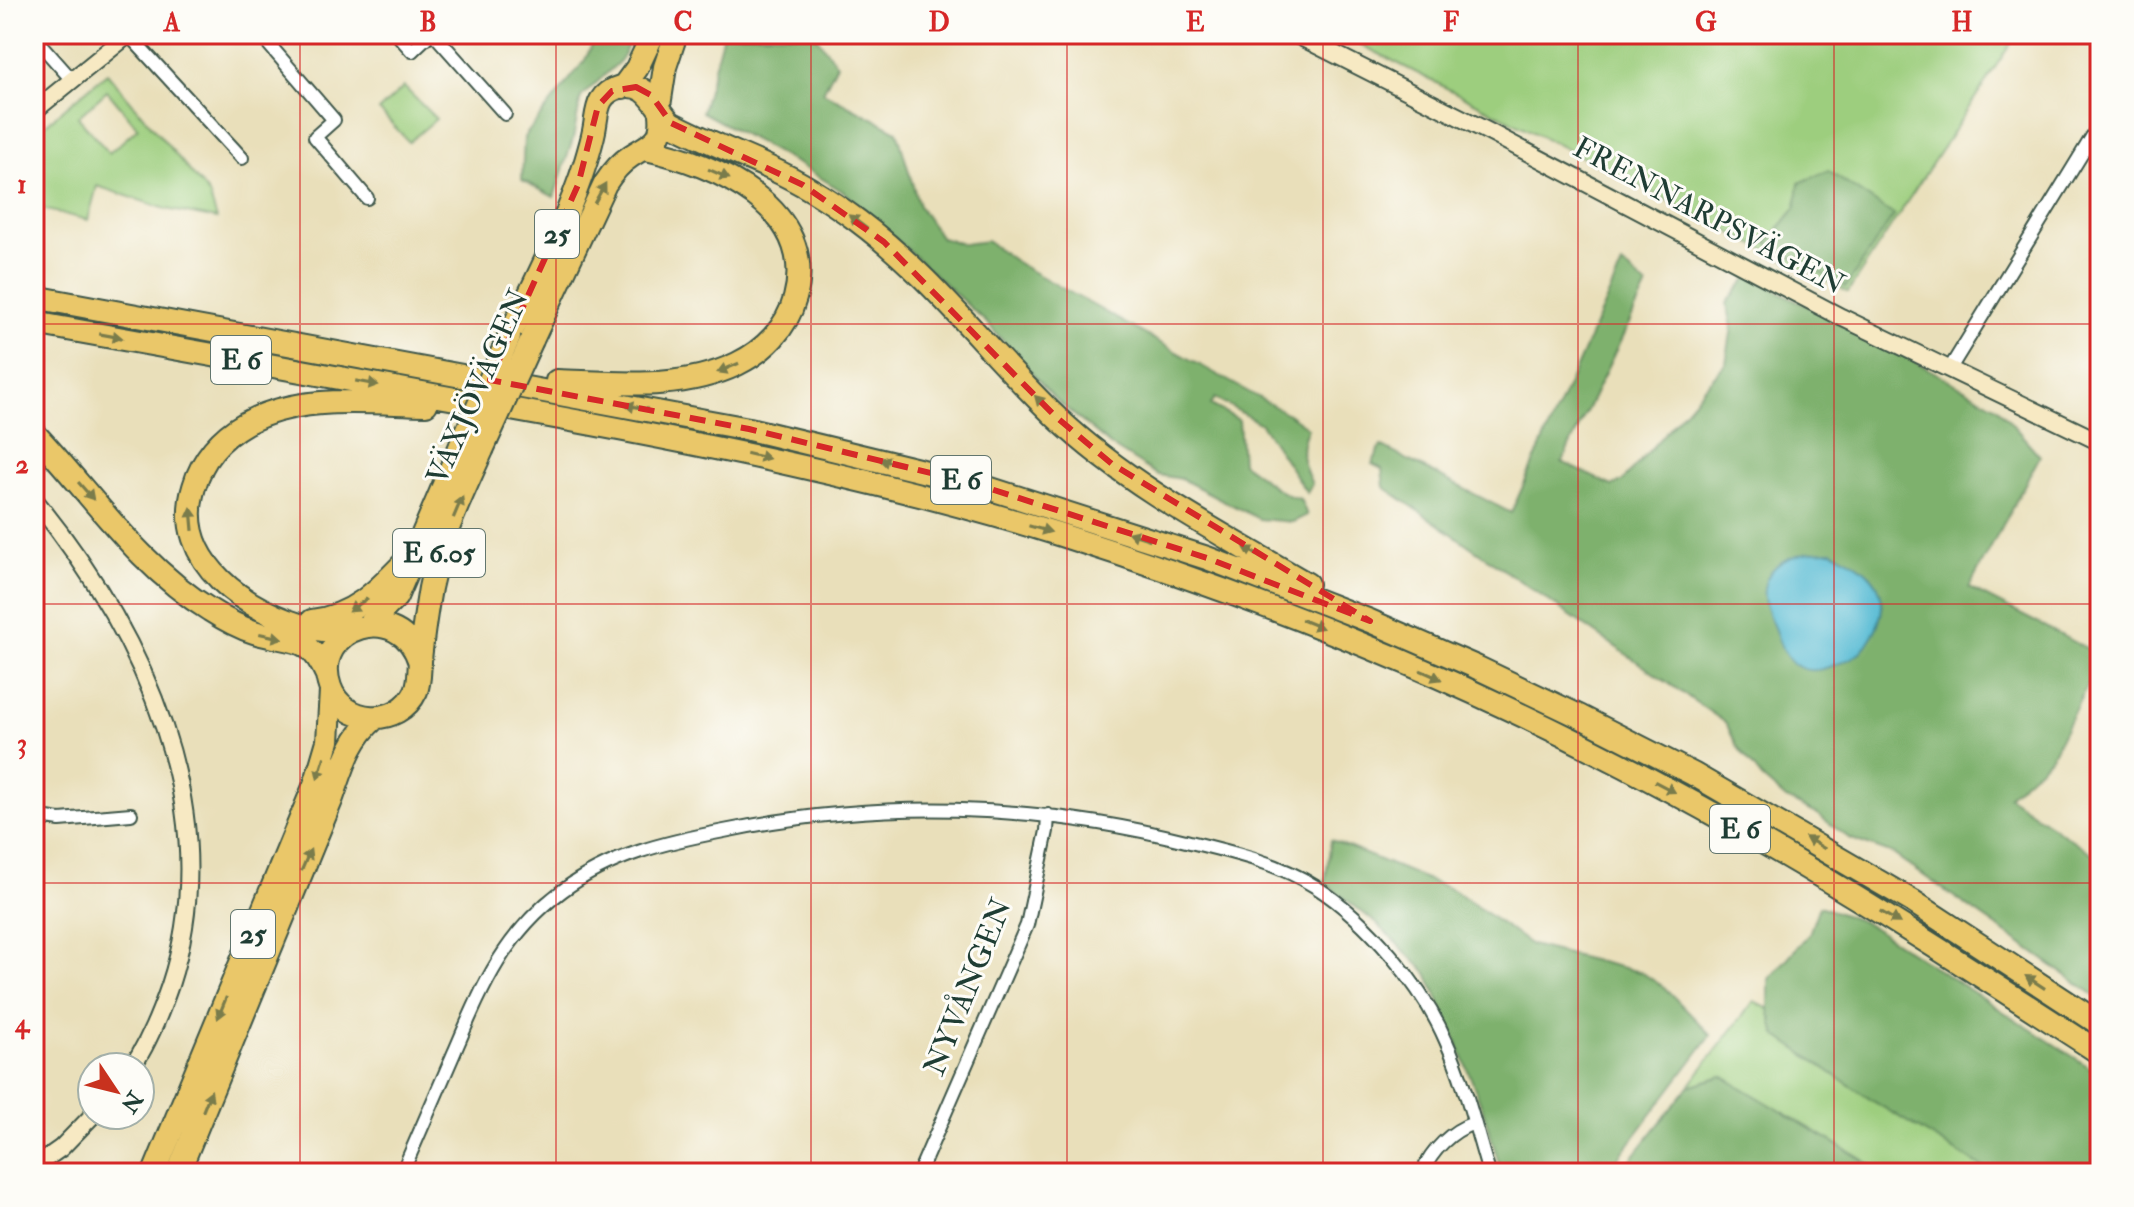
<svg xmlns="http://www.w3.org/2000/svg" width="2134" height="1207" font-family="'IM FELL Double Pica',serif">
  <rect width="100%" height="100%" fill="#fdfcf7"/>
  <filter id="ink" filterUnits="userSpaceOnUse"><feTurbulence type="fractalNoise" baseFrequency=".0125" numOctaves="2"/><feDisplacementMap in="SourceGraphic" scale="16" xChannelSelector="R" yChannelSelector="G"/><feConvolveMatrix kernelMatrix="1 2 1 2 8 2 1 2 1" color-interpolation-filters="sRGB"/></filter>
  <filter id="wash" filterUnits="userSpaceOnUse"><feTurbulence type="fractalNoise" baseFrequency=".006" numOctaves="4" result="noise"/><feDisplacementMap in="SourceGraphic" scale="32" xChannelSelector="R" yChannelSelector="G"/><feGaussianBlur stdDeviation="1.8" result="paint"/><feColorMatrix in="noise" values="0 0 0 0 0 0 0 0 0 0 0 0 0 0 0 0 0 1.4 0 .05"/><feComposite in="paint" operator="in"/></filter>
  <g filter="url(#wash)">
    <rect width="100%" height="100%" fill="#e9dfba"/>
    <path fill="#9dce7e" stroke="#5e8659" stroke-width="2" fill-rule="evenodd" d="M1340,34h677l-169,258z
      M107,73l102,121 8,25 -51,-10 -69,-23 -9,34 -54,-13v-73zM107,91l31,37 -29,25 -31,-36z
      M404,87l32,32 -27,23 -30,-32z
      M1754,1001l15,8 7,26 97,66 119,72h-107l-163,-97 -33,10z"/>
    <path fill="#7eb16d" stroke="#4e7750" stroke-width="2" d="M597,34h37l-14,27 -39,36 -8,42 -19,58 -32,-17 2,-43 61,-77z
      M723,34h91l23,30 -14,28 74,39 22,75 22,32 22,6 24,-3 32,23 269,150 20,14c-10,21 -6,36 4,56l-5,9 -46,-69 -46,-26 -4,7 28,15 3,43c19,12 37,32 58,36l7,16 -14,7 -34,-3 -77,-40 -24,-4 -48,-30 -55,-46 -68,-76 -140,-129 -49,-30 -96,-52z
      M1828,171l66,44 -48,72 -79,-44 29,-36 3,-24z
      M1622,265l25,21 -85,176 50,24 10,-4 104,-119 6,-36 -5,-24 22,-27 145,74 103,57 43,49 -71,132 131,67v5l-49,97 -43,39 92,63v140l-207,-145 -44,-16 -32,-24 -31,-15 -24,-21 -25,-32 -11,-23 -342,-236 -2,-18 -10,-5 9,-18 130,67z
      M1331,840l124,51 76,54 109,27 24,15 47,48 -104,138h-105l-20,-66 -27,-70 -28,-64 -51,-50 -51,-40z
      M1819,906l47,17 234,151v99h-108l-119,-72 -97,-66 -7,-26v-30l40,-45z
      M1722,1076l161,96 2,1h-265l69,-87z"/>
    <path fill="#56bbd4" stroke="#3a7c84" stroke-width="2" d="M1832,551c45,19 67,47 35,93 -7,11 -17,16 -29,20 -14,5 -28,10 -41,2 -12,-6 -18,-24 -22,-36 -5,-12 -13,-27 -11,-41 4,-31 41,-39 68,-38z"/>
  </g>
  <g filter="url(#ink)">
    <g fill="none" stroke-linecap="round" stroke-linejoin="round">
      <defs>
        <path id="street" d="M128,34l114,124
          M260,34l74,86 -19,17 52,61
          M397,34l15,17 18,-17
          M434,34l71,80
          M34,37l39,44
          M1949,370l151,-246
          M34,816l26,4 71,-6
          M402,1173c17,-40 35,-80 52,-120 28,-65 49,-118 108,-162 48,-36 104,-49 162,-60 153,-32 310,-28 462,10 45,11 91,21 130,46 51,33 106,98 130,154 19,42 30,89 43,132
          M919,1173l108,-248 20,-94 1,-16
          M1422,1173c10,-23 29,-42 52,-50"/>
        <path id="secondary" d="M1295,34l194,98 352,185 259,125
          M34,111l95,-77
          M34,499c109,134 193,313 136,486 -10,29 -21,57 -38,82
          M34,1167l27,-19 32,-33"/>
        <path id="highway" d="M623,87l14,-19 16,-34
          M659,106l6,-39 11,-33
          M34,297l715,132 223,54 235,75 163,63 106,46 105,50 112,57 219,127 188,123
          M34,323c161,29 321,57 482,87 183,33 364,69 542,124 212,67 420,152 615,258 147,79 287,170 427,261
          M509,337c27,-58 58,-115 77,-176 3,-10 6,-20 8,-30 4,-19 1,-37 26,-44 29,-7 35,21 51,36 32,17 66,30 99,45 31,14 61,33 88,53 75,56 131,132 198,196 73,69 164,116 251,167
          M532,340l73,-156c7,-11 15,-21 26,-28 19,-13 33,-13 30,-42
          M557,381c59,2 124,10 180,-17 27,-13 50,-36 58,-66 24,-89 -79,-134 -149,-149
          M34,433c57,60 104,133 176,177 14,9 28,17 44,22 38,12 54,0 73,43
          M312,621c43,-5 67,-32 96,-62
          M368,625l28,-28 65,-152
          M347,633c-12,-3 -24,-2 -36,-5 -62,-15 -140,-66 -117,-141 8,-28 27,-50 52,-64 54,-29 121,-20 180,-19
          M420,663c-19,-66 -111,-36 -90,24 13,38 69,41 86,4 4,-10 3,-20 4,-30 2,-25 6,-49 10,-73 10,-49 32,-93 52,-138
          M154,1173l162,-391 12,-41 3,-50
          M178,1173l154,-375c11,-31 18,-59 43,-80"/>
      </defs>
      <use href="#street" stroke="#3d5548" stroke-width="16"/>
      <use href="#secondary" stroke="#3d5548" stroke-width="20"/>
      <use href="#highway" stroke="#3d5548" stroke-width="26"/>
      <use href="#street" stroke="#fff" stroke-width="12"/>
      <use href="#secondary" stroke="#f7e9c3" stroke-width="16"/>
      <use href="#highway" stroke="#eac769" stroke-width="22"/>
      <defs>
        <path id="highway-bridge" d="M461,445l48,-108
          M482,450l50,-110"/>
      </defs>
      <use href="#highway-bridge" stroke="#3d5548" stroke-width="26" stroke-linecap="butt"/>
      <use href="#highway-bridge" stroke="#eac769" stroke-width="22"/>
    </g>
    <defs><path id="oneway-solid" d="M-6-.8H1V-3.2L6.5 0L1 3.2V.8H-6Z" transform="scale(2)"/></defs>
    <g fill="#7a7b4c">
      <use href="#oneway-solid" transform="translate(719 174) rotate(24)"/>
      <use href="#oneway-solid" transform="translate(600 193) rotate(-61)"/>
      <use href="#oneway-solid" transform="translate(858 222) rotate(-143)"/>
      <use href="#oneway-solid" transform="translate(111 336) rotate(10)"/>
      <use href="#oneway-solid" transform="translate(728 368) rotate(157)"/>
      <use href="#oneway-solid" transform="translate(367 383) rotate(10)"/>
      <use href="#oneway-solid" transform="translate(1043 404) rotate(-135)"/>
      <use href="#oneway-solid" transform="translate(636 407) rotate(-170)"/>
      <use href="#oneway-solid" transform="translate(758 456) rotate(13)"/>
      <use href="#oneway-solid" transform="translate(890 462) rotate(-166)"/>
      <use href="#oneway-solid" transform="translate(86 491) rotate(49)"/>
      <use href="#oneway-solid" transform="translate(458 507) rotate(-67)"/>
      <use href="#oneway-solid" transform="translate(192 519) rotate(-95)"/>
      <use href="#oneway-solid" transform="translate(1040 529) rotate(16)"/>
      <use href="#oneway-solid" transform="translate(1139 536) rotate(-162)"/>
      <use href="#oneway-solid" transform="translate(1254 553) rotate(-150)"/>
      <use href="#oneway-solid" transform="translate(358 605) rotate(145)"/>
      <use href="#oneway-solid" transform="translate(1312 624) rotate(22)"/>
      <use href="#oneway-solid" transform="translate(271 636) rotate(12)"/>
      <use href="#oneway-solid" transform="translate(1431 675) rotate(24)"/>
      <use href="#oneway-solid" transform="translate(321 768) rotate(108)"/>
      <use href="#oneway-solid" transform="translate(1665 787) rotate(28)"/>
      <use href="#oneway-solid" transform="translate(1815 843) rotate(-149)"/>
      <use href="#oneway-solid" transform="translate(306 860) rotate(-67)"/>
      <use href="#oneway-solid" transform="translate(1890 917) rotate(31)"/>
      <use href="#oneway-solid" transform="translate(2035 982) rotate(-147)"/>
      <use href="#oneway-solid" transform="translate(222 1008) rotate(112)"/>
      <use href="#oneway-solid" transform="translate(207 1101) rotate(-68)"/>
    </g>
  </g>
  <path fill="none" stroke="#d62828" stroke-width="6" stroke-dasharray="16 10" stroke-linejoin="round" d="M636,87l15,8 20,28 132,62 81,57 171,174 57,48 258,157 -163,-63 -235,-75 -223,-54 -259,-49 88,-195 20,-79 14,-15z"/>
  <path fill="none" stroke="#d62828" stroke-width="2" stroke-opacity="0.55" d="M300,34v1139M556,34v1139M811,34v1139M1067,34v1139M1323,34v1139M1578,34v1139M1834,34v1139M34,324h2066M34,604h2066M34,883h2066"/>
  <g text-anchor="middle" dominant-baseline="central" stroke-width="6" stroke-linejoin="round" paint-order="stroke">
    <g fill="#fdfcf7" stroke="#62766e" stroke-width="2">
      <rect x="535" y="210" width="44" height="48" rx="6"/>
      <rect x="211" y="336" width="60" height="48" rx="6"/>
      <rect x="931" y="456" width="60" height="48" rx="6"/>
      <rect x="393" y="529" width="92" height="48" rx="6"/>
      <rect x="1710" y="805" width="60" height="48" rx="6"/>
      <rect x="231" y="910" width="44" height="48" rx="6"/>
    </g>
    <g font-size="28" font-weight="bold" fill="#1f3d34">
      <text x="557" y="234">25</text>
      <text x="241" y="360">E 6</text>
      <text x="961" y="480">E 6</text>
      <text x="439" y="553">E 6.05</text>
      <text x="1740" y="829">E 6</text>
      <text x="253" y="934">25</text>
    </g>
    <g font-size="30" fill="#1f3d34" stroke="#fdfcf7">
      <text transform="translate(1709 216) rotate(28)">FRENNARPSVÄGEN</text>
      <text transform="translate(478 387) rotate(-66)">VÄXJÖVÄGEN</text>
      <text transform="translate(968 987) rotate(-68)">NYVÅNGEN</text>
    </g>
  </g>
  <rect width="2134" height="1207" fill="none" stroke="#fdfcf7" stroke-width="88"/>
  <g transform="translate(116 1091) rotate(125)"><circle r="38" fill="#fdfcf7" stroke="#a4b0a9" stroke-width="2"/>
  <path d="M0-6L14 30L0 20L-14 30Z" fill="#c8321e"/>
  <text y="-12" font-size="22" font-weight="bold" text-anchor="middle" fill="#1f3d34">N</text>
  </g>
  <rect x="44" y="44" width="2046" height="1119" fill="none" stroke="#d62828" stroke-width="3"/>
  <g font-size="26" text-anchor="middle" font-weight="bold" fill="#d62828">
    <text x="172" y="31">A</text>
    <text x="428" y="31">B</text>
    <text x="683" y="31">C</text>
    <text x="939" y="31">D</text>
    <text x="1195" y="31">E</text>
    <text x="1451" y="31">F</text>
    <text x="1706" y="31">G</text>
    <text x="1962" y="31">H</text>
    <text x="22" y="193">1</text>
    <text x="22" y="473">2</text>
    <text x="22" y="752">3</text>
    <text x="22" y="1032">4</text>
  </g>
</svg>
